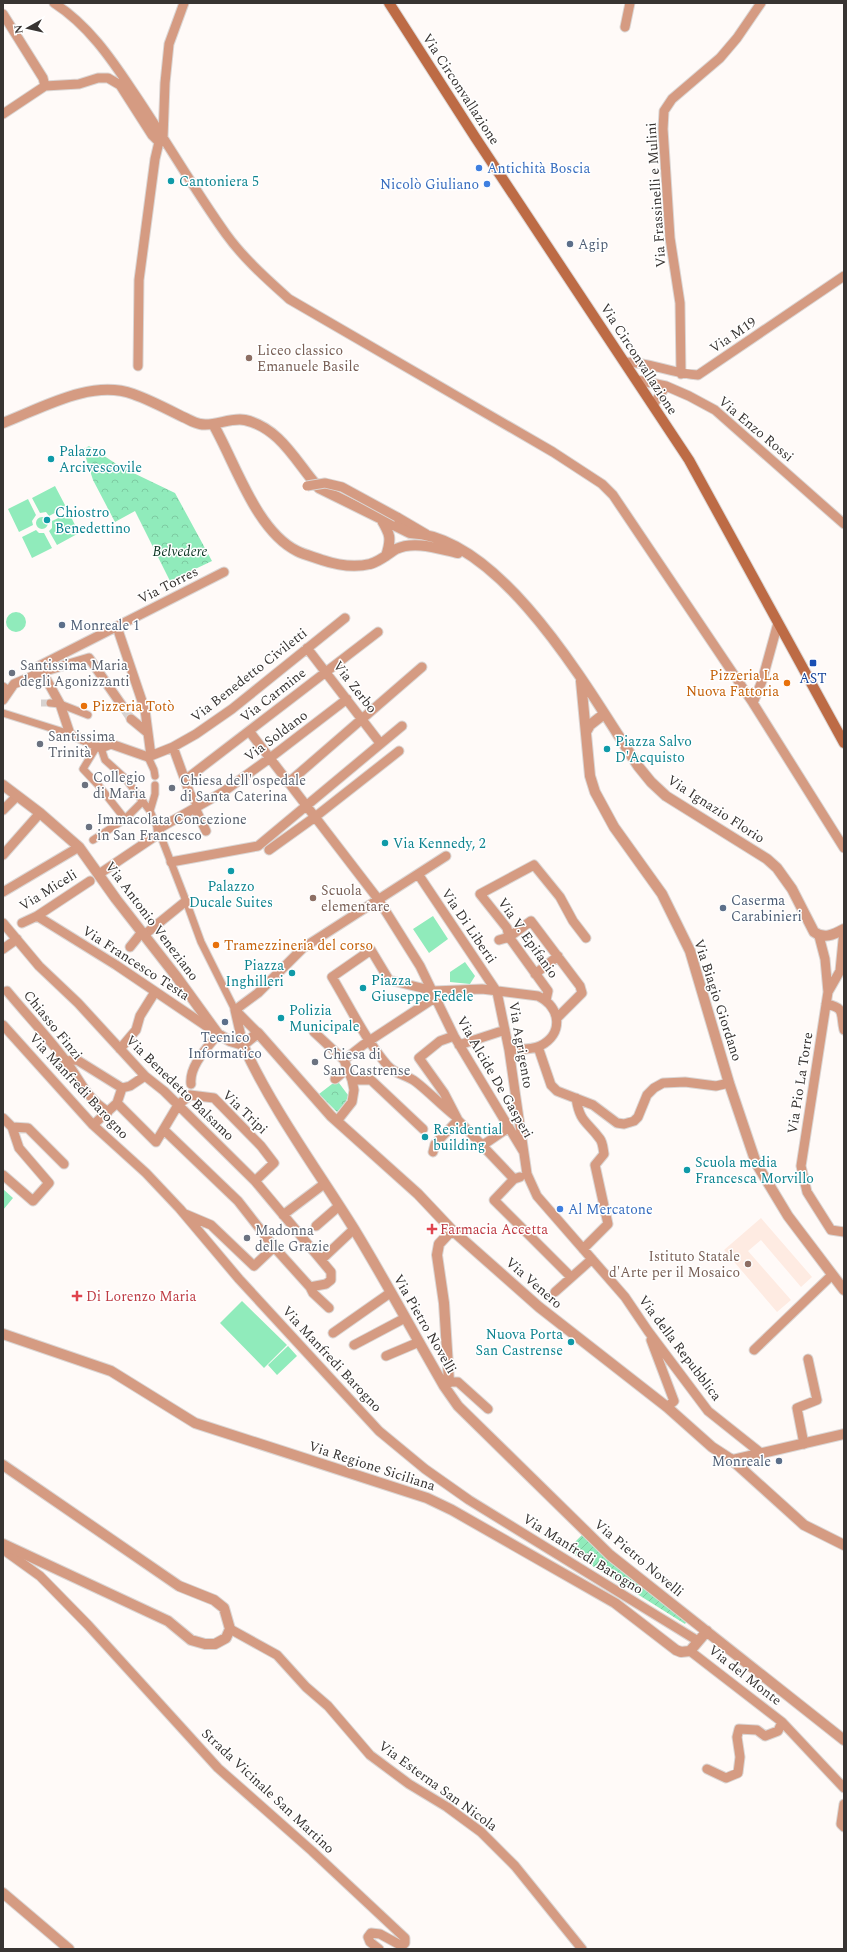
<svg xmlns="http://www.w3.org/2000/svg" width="847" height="1952" font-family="Spectral,serif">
  <defs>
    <pattern id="park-crowns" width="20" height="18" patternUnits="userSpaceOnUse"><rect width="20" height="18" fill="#90ebbb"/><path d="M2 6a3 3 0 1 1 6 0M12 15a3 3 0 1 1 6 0" fill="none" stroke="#7dcaa1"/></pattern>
    <pattern id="garden-furrows" width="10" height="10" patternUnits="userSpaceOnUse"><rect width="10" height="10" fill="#90ebbb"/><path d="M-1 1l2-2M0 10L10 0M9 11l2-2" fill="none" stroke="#7dcaa1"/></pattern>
  </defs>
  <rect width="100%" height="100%" fill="#fffaf8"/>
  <path fill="#feebe2" d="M761,1218l51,59 -11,10 -40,-47 -13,11 43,49 -14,12 -53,-62z"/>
  <path fill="#90ebbb" d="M55,486l11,21 -17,9 -3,-4 -6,1 -8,-15z
    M28,499l8,16 -4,6 1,4 -14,7 -11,-23z
    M69,513l10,20 -22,12 -8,-14 3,-3v-7z
    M36 523a6 6 0 1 1 12 0a6 6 0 1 1-12 0Z
    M36,530l3,3h5l8,15 -20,10 -10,-21z
    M6 622a10 10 0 1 1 20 0a10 10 0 1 1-20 0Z
    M433,916l15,23 -19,14 -16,-24z
    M465,962l10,14 -5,8 -20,-2v-10z
    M3,1189l10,9 -10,12z
    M242,1301l45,44 -23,23 -44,-45z
    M288,1346l9,10 -20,19 -9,-10z"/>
  <path fill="url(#park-crowns)" d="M89,446l32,21 54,26 37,68 -42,20 -35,-70 -20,11 -22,-42 -10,-31z
    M339,1083l9,12 -2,7 -9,10 -18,-18 13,-10z"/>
  <path fill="url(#garden-furrows)" d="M583,1534l48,45 56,42 -2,3 -118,-74z"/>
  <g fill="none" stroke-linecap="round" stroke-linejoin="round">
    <path stroke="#d7d2d0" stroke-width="7" stroke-dasharray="7 3.5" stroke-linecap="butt" d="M41,703h9"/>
    <path stroke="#d7d2d0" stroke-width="9" stroke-dasharray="9 4.5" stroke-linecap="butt" d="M125,710l6,9"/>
    <defs>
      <path id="pedestrian" d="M3,686l6,4
        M50,703l10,1 28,11
        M3,713l67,21
        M97,746l-14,23 16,17 26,33
        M101,748l4,12 20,18 25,33 8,18 28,72 15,41 34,68
        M148,757l6,13 1,6
        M150,811l5,-17v-9
        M93,840l32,-21 18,-18"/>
      <path id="minor" d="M54,3c34,22 56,54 78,87 32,47 61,98 94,144 18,25 41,45 63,65l264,153 49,32 11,11 140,208 91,145
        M3,14l40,64 2,8
        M625,27l5,-24
        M3,114l42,-28 34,-2 19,-6h10l12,7 32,50 7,7
        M163,138l2,-55 4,-39 15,-41
        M625,362c25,0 48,12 73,13l146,-99
        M138,366l1,-86 16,-121 4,-17
        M681,374l-1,-71 -10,-65 -7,-109 1,-18 8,-12 48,-41 17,-20 24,-35
        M637,380l29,6 23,10 26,14 129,114
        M653,405l13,-19
        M397,517l29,17
        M224,572l-185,94 21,38 10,30 31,14 10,-4 37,13 25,-10 23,-13 36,-25 113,-91
        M119,633l26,77 6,46
        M307,648l73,95
        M3,700l11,-16 28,-12 47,-14 34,49
        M753,703l9,-22 16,-58
        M131,719l17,14
        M249,731l129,168 42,67 34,70 69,115
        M173,747l17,47 9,12
        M185,780l193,-148
        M288,783l134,-116
        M195,808l11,23
        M3,810l14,-14
        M158,829l65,-37 47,-34 77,-59
        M269,850l46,-33 84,-66
        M3,855l37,-42
        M171,862l87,-16 144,-120
        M99,874l61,-41
        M418,874l79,118 12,58 18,124 10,22 88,101 23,34 60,80 54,43
        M3,892l76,-45
        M37,916l79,49 102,69c-11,14 -29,32 -27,50
        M3,923l36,43 39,37 67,73 19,15 91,90 76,91v8l-5,4 -16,3
        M22,923l15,-7 53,-35
        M144,935l42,-34
        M819,936l6,23 3,33 -27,174 6,26 24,38 13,2
        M499,940l10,-3 22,-16 49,65 2,7 -25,25
        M130,947l12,-15
        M3,949l14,-10
        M535,974l23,-18
        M7,991c19,23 40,45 58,69 15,19 20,37 43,52
        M828,992l12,-21 4,-41
        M546,1000l2,-9 -39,-54 -2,-9 -27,-34 54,-29 26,32 13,24 13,17
        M826,1004c20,4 14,9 18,26
        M235,1010l23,-17 45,-45 143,-92
        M235,1010l8,35
        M236,1011l22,22
        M3,1025l90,100 53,48 34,36 59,70 140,152 46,38 44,31 229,141
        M314,1032l30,28 8,20 2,10 -2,12 -15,19
        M454,1036l-14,5 -21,17 25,35 14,27 56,59
        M459,1045l46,-15
        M538,1047l13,38 6,6 36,14 24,18 7,1 10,-3 4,-4 9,-22 7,-7 9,-5 22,-1 31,4 13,-3
        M120,1049l16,-19 4,-14 15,-24
        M344,1060l19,-15 73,-48
        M66,1061l11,-1 45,28
        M335,1079l12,-10
        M352,1080h19l52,49
        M576,1098c4,25 11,23 24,41 3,4 3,10 4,15l-9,11 13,59 -25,25
        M117,1103l39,39 22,-37 12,-10 24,3 47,48 13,17 -19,18
        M455,1116c-14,-11 -26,-24 -39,-34 -10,-8 -19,-6 -29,-17 -22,-26 -37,-58 -55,-88l39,-27 18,30 45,11 48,-2 56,7c23,11 26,38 2,50 -8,4 -22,3 -31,4
        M3,1118l9,9 7,21 30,35 -16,18 -30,-26
        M93,1125l24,-22 5,-15 8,-2 15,-10
        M12,1127l16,1 36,36
        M164,1130l74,71 36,46 36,40 3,6 16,15
        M483,1145l25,-17
        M433,1152l2,-8 23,-24
        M520,1177l-6,2 -20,21 77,77
        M185,1214l26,11 43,41 20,-19
        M283,1215l41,-31
        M316,1226l23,-20
        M321,1260l33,-31
        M555,1292l37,-33
        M333,1333l57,-40
        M651,1340l23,61 -7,6
        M354,1345l51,-27
        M754,1350l78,-75
        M386,1356l33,-14
        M449,1382h9l30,27
        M804,1444l-7,-36 20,-8 -9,-41
        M3,1545l5,8 32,23 48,49 130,143 94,83 93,87v5l-3,3 -22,-12 -9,-1 -3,4 2,5 9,7
        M230,1629l47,26 29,32 22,19 42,49 39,29 38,23 34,25 34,34 67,83
        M690,1651l92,71 62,66
        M707,1769l19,9 12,-5 2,-16 -3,-20 2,-8 18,1 8,6 13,-5 4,-9
        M844,1804l-3,20 3,3"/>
      <path id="tertiary" d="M3,423c39,-15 88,-44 130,-29 17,6 34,15 50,23 5,2 11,6 17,7 15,3 30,-7 45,-4 36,8 52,44 74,68l91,45c93,3 182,163 228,233l13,16 15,14 101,63 10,9 15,21 22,43c10,7 19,3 30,-3
        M213,424c22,38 43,107 84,127 8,4 17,6 25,9 15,5 32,8 48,4 9,-2 18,-10 26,-15 19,-9 43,0 62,4
        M381,519c9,15 11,19 5,37
        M581,681l9,95 5,16 19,35 48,67 28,57 39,132 27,80 32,53 56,74
        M586,732l4,-7 14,-11
        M3,785l37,28 39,34 37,52 60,77 42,58 12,7 13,4
        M243,1045c30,65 73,123 111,184 31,51 60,105 90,157l14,20 152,149 234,185
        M243,1045l15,-12 73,83 87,78 34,36 87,77 128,100 45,40 20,13 72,65 40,20
        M3,1334l108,37 84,52 232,75 25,12 163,93 61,47 5,2 9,-1 17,-20
        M444,1386l5,-4 -5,-79 -7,-48 2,-11 13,-14
        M732,1460l112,-26
        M3,1465l176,121 35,14 10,8 6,21 -4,9 -11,6h-10l-14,-4 -23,-19 -165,-77
        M3,1893l66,56"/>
      <path id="secondary" d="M389,3l86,134 214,323 155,283"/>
    </defs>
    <use href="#pedestrian" stroke="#dbd6d4" stroke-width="9"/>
    <use href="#minor" stroke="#dbd6d4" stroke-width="11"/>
    <use href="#tertiary" stroke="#dbd6d4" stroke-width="12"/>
    <use href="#secondary" stroke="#dbd6d4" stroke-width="12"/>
    <use href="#pedestrian" stroke="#d59b82" stroke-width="7"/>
    <use href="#minor" stroke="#d59b82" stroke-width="9"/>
    <use href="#tertiary" stroke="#d59b82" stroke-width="10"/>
    <use href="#secondary" stroke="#bd6b45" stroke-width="10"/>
    <defs>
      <path id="minor-bridge" d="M307,486l18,-3 17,4 55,30"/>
    </defs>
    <use href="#minor-bridge" stroke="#dbd6d4" stroke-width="11" stroke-linecap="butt"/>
    <use href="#minor-bridge" stroke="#d59b82" stroke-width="9"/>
  </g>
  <g fill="#3f7fe0" stroke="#fff" stroke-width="1.5">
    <circle cx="479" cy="168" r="4"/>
    <circle cx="487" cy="184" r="4"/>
    <circle cx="560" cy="1209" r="4"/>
  </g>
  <g fill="#0f9aa8" stroke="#fff" stroke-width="1.5">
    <circle cx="171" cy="181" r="4"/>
    <circle cx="51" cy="459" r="4"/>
    <circle cx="47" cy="520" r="4"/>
    <circle cx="607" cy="749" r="4"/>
    <circle cx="385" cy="843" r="4"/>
    <circle cx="231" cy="871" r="4"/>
    <circle cx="292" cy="973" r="4"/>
    <circle cx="363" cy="988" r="4"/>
    <circle cx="281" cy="1018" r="4"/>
    <circle cx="425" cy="1137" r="4"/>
    <circle cx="687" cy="1170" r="4"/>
    <circle cx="571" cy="1342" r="4"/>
  </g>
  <g fill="#5c6f8a" stroke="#fff" stroke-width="1.5">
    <circle cx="570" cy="244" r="4"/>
    <circle cx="62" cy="625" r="4"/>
    <circle cx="723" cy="908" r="4"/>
    <circle cx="225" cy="1022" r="4"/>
    <circle cx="779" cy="1461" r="4"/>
  </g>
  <g fill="#8d6e63" stroke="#fff" stroke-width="1.5">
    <circle cx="249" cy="358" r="4"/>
    <circle cx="313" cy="898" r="4"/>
    <circle cx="748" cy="1264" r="4"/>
  </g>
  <rect fill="#1a4fb4" stroke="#fff" stroke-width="1.5" x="809" y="659" width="8" height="8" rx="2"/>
  <g fill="#6b7280" stroke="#fff" stroke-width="1.5">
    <circle cx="12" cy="673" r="4"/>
    <circle cx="40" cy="744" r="4"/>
    <circle cx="85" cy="785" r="4"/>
    <circle cx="172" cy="788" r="4"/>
    <circle cx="89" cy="827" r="4"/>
    <circle cx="315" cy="1062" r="4"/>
    <circle cx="247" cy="1238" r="4"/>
  </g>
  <g fill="#e8710a" stroke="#fff" stroke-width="1.5">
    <circle cx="787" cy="683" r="4"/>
    <circle cx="84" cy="706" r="4"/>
    <circle cx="216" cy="945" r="4"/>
  </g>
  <g fill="#e0444e" stroke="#fff" stroke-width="1.5">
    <path d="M430 1223h4v4h4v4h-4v4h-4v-4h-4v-4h4z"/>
    <path d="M75 1290h4v4h4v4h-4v4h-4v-4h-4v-4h4z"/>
  </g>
  <g text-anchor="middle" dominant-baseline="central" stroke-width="3" stroke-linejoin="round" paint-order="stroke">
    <g font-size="14" fill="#383432" stroke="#fff">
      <text transform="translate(461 89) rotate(57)">Via Circonvallazione</text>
      <text transform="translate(656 195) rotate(-94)">Via Frassinelli e Mulini</text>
      <text transform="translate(733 335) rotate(-34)">Via M19</text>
      <text transform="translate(639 359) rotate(57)">Via Circonvallazione</text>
      <text transform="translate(756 429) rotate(40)">Via Enzo Rossi</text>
      <text transform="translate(168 585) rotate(-27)">Via Torres</text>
      <text transform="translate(249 675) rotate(-38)">Via Benedetto Civiletti</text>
      <text transform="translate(355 687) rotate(52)">Via Zerbo</text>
      <text transform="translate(273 695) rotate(-38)">Via Carmine</text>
      <text transform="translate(276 736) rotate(-37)">Via Soldano</text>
      <text transform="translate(716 809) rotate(33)">Via Ignazio Florio</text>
      <text transform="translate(48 890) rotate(-32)">Via Miceli</text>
      <text transform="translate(152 921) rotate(53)">Via Antonio Veneziano</text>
      <text transform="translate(469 926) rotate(56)">Via Di Liberti</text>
      <text transform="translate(528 938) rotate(55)">Via V. Epifanio</text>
      <text transform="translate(136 963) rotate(33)">Via Francesco Testa</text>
      <text transform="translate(718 1000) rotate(72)">Via Biagio Giordano</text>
      <text transform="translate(53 1025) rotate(51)">Chiasso Finzi</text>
      <text transform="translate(521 1045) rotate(80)">Via Agrigento</text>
      <text transform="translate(495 1077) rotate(60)">Via Alcide De Gasperi</text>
      <text transform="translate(800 1083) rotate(-81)">Via Pio La Torre</text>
      <text transform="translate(79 1086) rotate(47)">Via Manfredi Barogno</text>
      <text transform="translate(180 1088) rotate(44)">Via Benedetto Balsamo</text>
      <text transform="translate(245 1112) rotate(44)">Via Tripi</text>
      <text transform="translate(534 1283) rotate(41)">Via Venero</text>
      <text transform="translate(425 1324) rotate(60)">Via Pietro Novelli</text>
      <text transform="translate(680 1348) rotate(53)">Via della Repubblica</text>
      <text transform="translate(332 1359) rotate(47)">Via Manfredi Barogno</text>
      <text transform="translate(372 1466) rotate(18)">Via Regione Siciliana</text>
      <text transform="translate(583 1554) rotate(32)">Via Manfredi Barogno</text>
      <text transform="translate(639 1558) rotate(40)">Via Pietro Novelli</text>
      <text transform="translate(745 1675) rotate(38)">Via del Monte</text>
      <text transform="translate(438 1786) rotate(36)">Via Esterna San Nicola</text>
      <text transform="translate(268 1791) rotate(43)">Strada Vicinale San Martino</text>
    </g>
    <g font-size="14" fill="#366cbe" stroke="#fff" text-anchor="start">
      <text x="487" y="168">Antichità Boscia</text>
      <text x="479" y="184" text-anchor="end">Nicolò Giuliano</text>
      <text x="568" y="1209">Al Mercatone</text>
    </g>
    <g font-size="14" fill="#0d838f" stroke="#fff" text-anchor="start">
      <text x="179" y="181">Cantoniera 5</text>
      <text x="59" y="451">Palazzo<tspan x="59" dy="16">Arcivescovile</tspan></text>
      <text x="55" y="512">Chiostro<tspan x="55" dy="16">Benedettino</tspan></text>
      <text x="615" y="741">Piazza Salvo<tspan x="615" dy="16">D'Acquisto</tspan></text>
      <text x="393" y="843">Via Kennedy, 2</text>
      <text x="231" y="886" text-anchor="middle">Palazzo<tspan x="231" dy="16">Ducale Suites</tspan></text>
      <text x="284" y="965" text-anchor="end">Piazza<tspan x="284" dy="16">Inghilleri</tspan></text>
      <text x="371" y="980">Piazza<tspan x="371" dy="16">Giuseppe Fedele</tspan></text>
      <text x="289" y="1010">Polizia<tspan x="289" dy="16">Municipale</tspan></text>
      <text x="433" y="1129">Residential<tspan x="433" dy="16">building</tspan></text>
      <text x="695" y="1162">Scuola media<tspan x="695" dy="16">Francesca Morvillo</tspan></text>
      <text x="563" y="1334" text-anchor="end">Nuova Porta<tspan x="563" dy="16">San Castrense</tspan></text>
    </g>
    <g font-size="14" fill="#4e5e75" stroke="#fff" text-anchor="start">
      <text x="578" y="244">Agip</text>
      <text x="70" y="625">Monreale 1</text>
      <text x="731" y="900">Caserma<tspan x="731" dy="16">Carabinieri</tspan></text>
      <text x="225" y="1037" text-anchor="middle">Tecnico<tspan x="225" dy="16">Informatico</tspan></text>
      <text x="771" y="1461" text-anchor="end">Monreale</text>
    </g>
    <g font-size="14" fill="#785e54" stroke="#fff" text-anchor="start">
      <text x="257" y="350">Liceo classico<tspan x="257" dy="16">Emanuele Basile</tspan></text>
      <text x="321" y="890">Scuola<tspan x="321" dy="16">elementare</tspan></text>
      <text x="740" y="1256" text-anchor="end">Istituto Statale<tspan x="740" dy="16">d'Arte per il Mosaico</tspan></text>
    </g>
    <g font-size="14" font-style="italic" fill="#0b3422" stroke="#fff">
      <text x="180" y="551">Belvedere</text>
    </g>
    <g font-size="14" fill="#5b616d" stroke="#fff" text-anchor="start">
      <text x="20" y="665">Santissima Maria<tspan x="20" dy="16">degli Agonizzanti</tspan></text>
      <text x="48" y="736">Santissima<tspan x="48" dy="16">Trinità</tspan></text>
      <text x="93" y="777">Collegio<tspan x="93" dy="16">di Maria</tspan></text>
      <text x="180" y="780">Chiesa dell'ospedale<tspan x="180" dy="16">di Santa Caterina</tspan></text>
      <text x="97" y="819">Immacolata Concezione<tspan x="97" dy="16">in San Francesco</tspan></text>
      <text x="323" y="1054">Chiesa di<tspan x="323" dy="16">San Castrense</tspan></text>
      <text x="255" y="1230">Madonna<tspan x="255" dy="16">delle Grazie</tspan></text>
    </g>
    <g font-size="14" fill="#c56008" stroke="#fff" text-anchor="start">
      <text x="779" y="675" text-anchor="end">Pizzeria La<tspan x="779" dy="16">Nuova Fattoria</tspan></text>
      <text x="92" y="706">Pizzeria Totò</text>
      <text x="224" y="945">Tramezzineria del corso</text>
    </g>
    <g font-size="14" fill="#164399" stroke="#fff">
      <text x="813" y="678">AST</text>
    </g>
    <g font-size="14" fill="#be3a42" stroke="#fff" text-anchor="start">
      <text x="440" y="1229">Farmacia Accetta</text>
      <text x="86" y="1296">Di Lorenzo Maria</text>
    </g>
  </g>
  <rect width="847" height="1952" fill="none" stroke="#383432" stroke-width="8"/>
  <g transform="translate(28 28) rotate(262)" stroke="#ffffff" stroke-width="3" paint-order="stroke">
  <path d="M0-3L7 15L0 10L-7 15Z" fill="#383432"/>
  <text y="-6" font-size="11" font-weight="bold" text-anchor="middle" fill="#383432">N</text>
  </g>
</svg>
